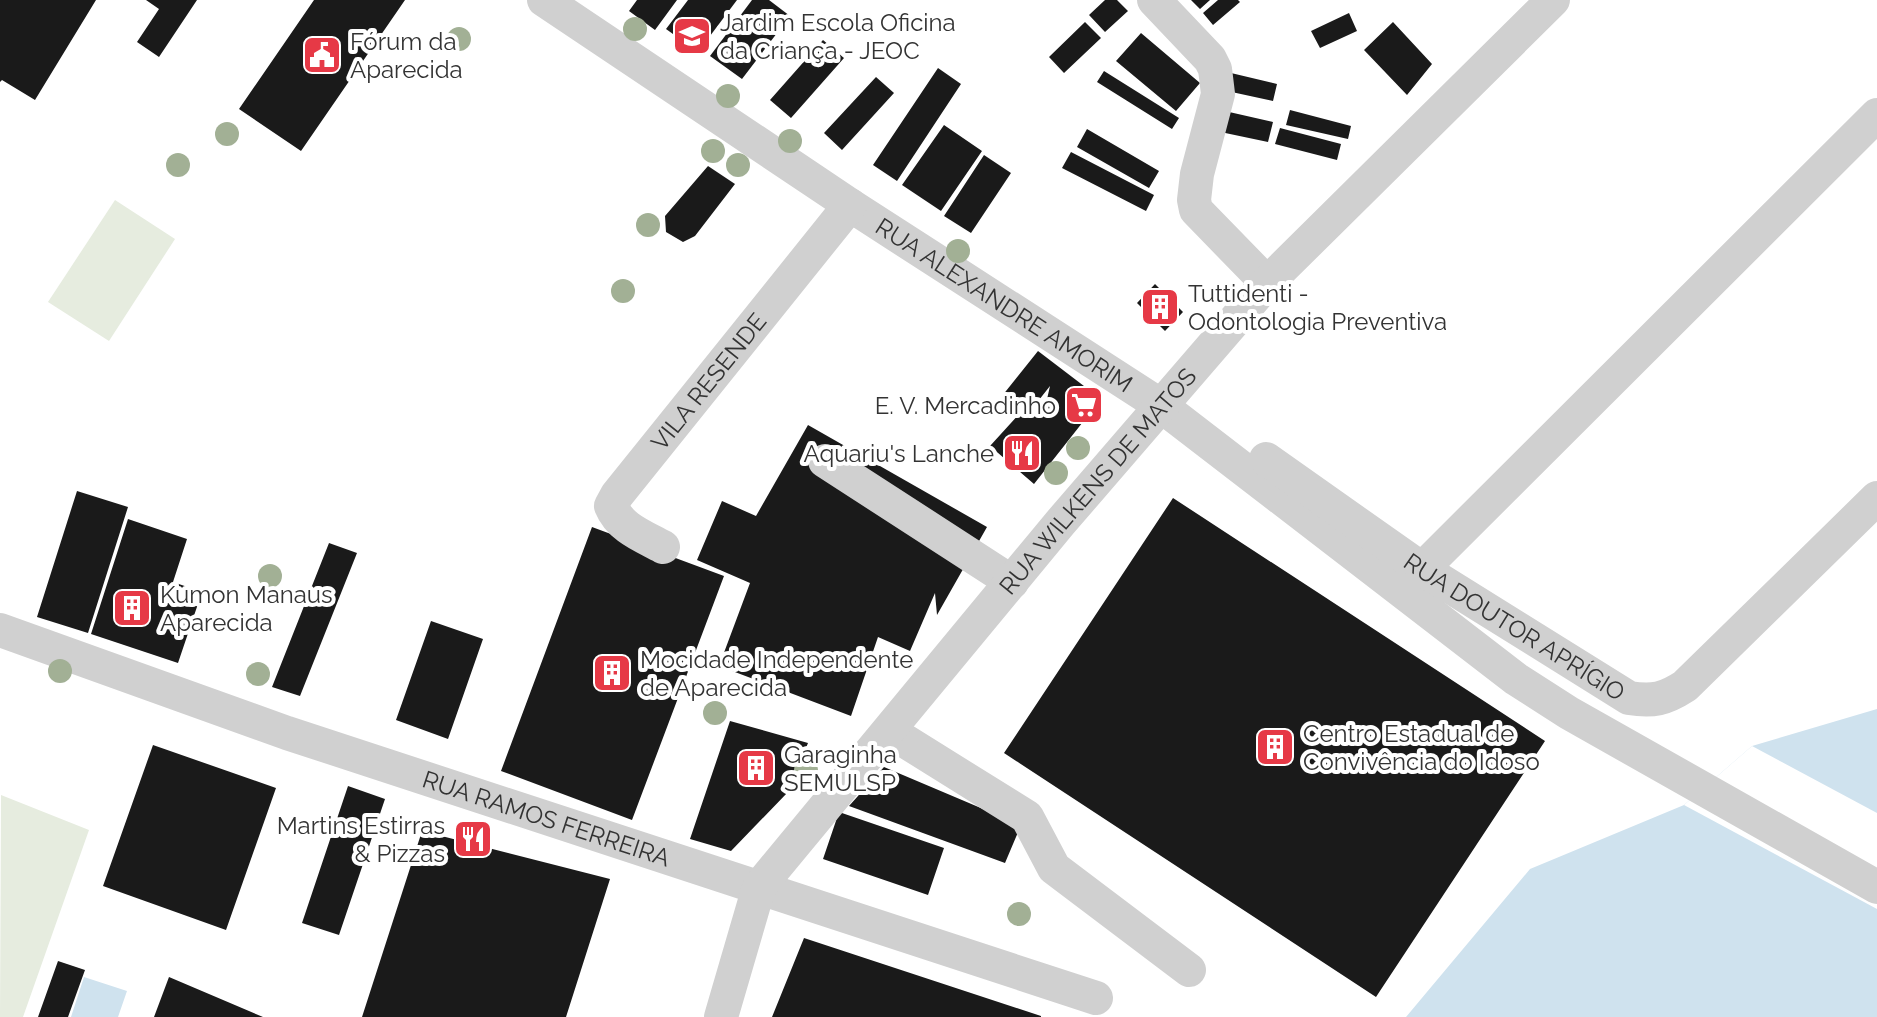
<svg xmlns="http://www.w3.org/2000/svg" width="1877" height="1017" font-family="Raleway,sans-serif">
  <rect width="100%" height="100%" fill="#fff"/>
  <path fill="#e6ecdf" d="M115,200l60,39 -66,102 -61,-39z
    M1,795l88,35 -66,187h-23z"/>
  <path fill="#cfe2ee" d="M1877,709v308h-471l124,-148 154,-64 68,-59z
    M84,977l43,14 -9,26h-47z"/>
  <path fill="#fff" d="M1752,746l125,67v96l-193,-104z"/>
  <path fill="#1a1a1a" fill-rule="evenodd" d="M0,0h96l-61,100 -33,-20 -2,2z
    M146,0h51l-38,57 -22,-15 22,-33z
    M314,0h91l-104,151 -62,-42z
    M637,0h40l-22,30 -26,-19z
    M688,0h49l-39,52 -32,-23z
    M752,0h17l21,16 -48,63 -32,-23z
    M1105,0h12l11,11 -23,21 -16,-17z
    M1191,0h19l-10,9z
    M1218,0h20l2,2 -27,23 -10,-12z
    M1349,13l8,18 -37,17 -9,-17z
    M1085,22l16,16 -37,35 -15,-16z
    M1393,22l39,42 -25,31 -43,-45z
    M1141,33l59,50 -24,28 -60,-50z
    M823,40l21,18 -53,60 -21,-18z
    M938,68l23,16 -64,97 -24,-16z
    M1104,71l75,47 -7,11 -75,-47z
    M1231,73l46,11 -4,17 -46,-10z
    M876,77l18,16 -52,57 -18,-17z
    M1216,109l57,13 -5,20 -57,-12z
    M1290,110l61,16 -3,13 -62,-14z
    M944,125l38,26 -41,60 -39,-26z
    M1280,128l61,16 -4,16 -62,-16z
    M1087,129l72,42 -10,17 -72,-41z
    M1071,152l83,43 -8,16 -84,-43z
    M984,155l27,18 -40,60 -27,-17z
    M708,166l27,18 -40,52 -12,6 -17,-10 -1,-16z
    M1155,284l28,28 -18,19 -28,-28z
    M1038,351l63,48 -67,85 -44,-38 31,-34 -19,-16zM1050,386l-5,22 -10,-3z
    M808,425l179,102 -50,88 -2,-22 -25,58 -32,-14 -27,79 -132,-50 31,-83 -53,-23 25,-59 34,15z
    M77,491l51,16 -40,126 -51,-16z
    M1173,498l372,243 -169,256 -372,-244z
    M128,519l59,20 -14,43 29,10 -24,71 -87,-29z
    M592,527l132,49 -92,244 -131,-49z
    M329,543l28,10 -57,143 -28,-9z
    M431,621l52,18 -35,100 -52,-19z
    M730,721l78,22 -20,49 -57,59 -41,-12z
    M153,745l123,43 -50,142 -123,-44z
    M884,767l137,58 -16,38 -156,-57z
    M348,786l37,13 -46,136 -37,-12z
    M839,812l105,36 -16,47 -105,-36z
    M422,831l188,48 -44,138h-204z
    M804,938l237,78v1h-269z
    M58,961l27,9 -17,47h-30z
    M169,977l94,40h-109z"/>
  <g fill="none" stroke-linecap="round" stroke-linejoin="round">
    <g stroke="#d0d0d0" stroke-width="34">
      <path id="s1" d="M544,0l306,205 310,200 356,274 53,34 308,174"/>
      <path d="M1154,0l56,59 5,10 3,25 -21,80 -3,26 2,10 71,73"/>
      <path id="s2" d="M1266,459l156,110 207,129c24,4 36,1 56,-12l192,-188"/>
      <path d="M825,461l187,121"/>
      <path id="s3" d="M663,547c-20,-11 -43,-19 -52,-41l6,-11 233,-290"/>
      <path d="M1422,569l455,-454"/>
      <path id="s4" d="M0,630l287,103 809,265"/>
      <path d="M889,731l138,86 27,51 135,102"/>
      <path id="s5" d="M721,1017l38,-130 301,-364 207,-240 286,-283"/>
    </g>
  </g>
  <g fill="#a2b095">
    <circle cx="635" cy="29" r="12"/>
    <circle cx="459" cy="39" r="12"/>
    <circle cx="728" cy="96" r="12"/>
    <circle cx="227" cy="134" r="12"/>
    <circle cx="790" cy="141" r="12"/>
    <circle cx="713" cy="151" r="12"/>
    <circle cx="178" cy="165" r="12"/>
    <circle cx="738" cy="165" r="12"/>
    <circle cx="648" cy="225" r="12"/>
    <circle cx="958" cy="251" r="12"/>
    <circle cx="623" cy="291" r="12"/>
    <circle cx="1078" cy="448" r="12"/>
    <circle cx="1056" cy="473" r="12"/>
    <circle cx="270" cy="576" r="12"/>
    <circle cx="60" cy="671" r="12"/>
    <circle cx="258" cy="674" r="12"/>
    <circle cx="715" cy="713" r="12"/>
    <circle cx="806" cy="770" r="12"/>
    <circle cx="1019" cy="914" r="12"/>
  </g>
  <defs>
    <symbol id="school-square" viewBox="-11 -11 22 22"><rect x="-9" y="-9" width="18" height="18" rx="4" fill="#e63946" stroke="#fff"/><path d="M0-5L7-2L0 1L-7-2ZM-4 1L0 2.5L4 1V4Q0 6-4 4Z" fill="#fff"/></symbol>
    <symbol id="civic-square" viewBox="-11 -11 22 22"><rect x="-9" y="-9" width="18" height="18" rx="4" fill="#e63946" stroke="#fff"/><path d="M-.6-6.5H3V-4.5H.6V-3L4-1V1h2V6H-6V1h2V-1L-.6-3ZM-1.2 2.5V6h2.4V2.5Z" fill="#fff"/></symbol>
    <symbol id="building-square" viewBox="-11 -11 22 22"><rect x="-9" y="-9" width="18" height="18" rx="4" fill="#e63946" stroke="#fff"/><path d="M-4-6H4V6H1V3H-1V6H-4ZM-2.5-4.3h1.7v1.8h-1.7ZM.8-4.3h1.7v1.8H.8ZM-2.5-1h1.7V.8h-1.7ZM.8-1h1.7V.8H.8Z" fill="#fff"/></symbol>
    <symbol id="supermarket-square" viewBox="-11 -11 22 22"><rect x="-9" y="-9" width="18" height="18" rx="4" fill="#e63946" stroke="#fff"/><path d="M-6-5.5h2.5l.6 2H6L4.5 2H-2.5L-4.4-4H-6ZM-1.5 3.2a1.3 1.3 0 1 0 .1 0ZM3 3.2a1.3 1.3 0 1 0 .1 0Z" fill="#fff"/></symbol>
    <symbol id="restaurant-square" viewBox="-11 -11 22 22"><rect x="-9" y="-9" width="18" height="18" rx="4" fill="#e63946" stroke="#fff"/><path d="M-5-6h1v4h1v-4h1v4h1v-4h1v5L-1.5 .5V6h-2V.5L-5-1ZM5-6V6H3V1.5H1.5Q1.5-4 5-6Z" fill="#fff"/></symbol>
  </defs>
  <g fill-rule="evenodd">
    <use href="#school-square" x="670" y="14" width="44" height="44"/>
    <use href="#civic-square" x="300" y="33" width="44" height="44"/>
    <use href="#building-square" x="1138" y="285" width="44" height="44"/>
    <use href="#supermarket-square" x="1062" y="383" width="44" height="44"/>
    <use href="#restaurant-square" x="1000" y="431" width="44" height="44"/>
    <use href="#building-square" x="110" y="586" width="44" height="44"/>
    <use href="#building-square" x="590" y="651" width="44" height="44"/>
    <use href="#building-square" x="1253" y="725" width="44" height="44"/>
    <use href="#building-square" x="734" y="746" width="44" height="44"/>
    <use href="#restaurant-square" x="451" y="817" width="44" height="44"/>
  </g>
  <g text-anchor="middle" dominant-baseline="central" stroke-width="8" stroke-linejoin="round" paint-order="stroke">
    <g font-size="24" fill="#333" stroke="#fff" text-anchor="start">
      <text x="720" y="22">Jardim Escola Oficina<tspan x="720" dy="28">da Criança - JEOC</tspan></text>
      <text x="350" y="41">Fórum da<tspan x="350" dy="28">Aparecida</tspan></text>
      <text x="1188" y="293">Tuttidenti -<tspan x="1188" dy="28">Odontologia Preventiva</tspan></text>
      <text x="1056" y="405" text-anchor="end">E. V. Mercadinho</text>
      <text x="994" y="453" text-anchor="end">Aquariu's Lanche</text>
      <text x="160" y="594">Kumon Manaus<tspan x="160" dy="28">Aparecida</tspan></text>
      <text x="640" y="659">Mocidade Independente<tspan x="640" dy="28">de Aparecida</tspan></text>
      <text x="1303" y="733">Centro Estadual de<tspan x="1303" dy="28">Convivência do Idoso</tspan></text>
      <text x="784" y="754">Garaginha<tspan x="784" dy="28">SEMULSP</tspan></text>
      <text x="445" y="825" text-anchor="end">Martins Estirras<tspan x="445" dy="28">&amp; Pizzas</tspan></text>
    </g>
    <g font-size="24" fill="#333" stroke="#fff">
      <text stroke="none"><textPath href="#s1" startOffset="552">RUA ALEXANDRE AMORIM</textPath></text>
      <text stroke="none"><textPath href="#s3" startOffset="226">VILA RESENDE</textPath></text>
      <text stroke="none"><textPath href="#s5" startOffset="664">RUA WILKENS DE MATOS</textPath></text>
      <text stroke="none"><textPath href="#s2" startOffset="300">RUA DOUTOR APRÍGIO</textPath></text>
      <text stroke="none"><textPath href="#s4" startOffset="578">RUA RAMOS FERREIRA</textPath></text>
    </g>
  </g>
</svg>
